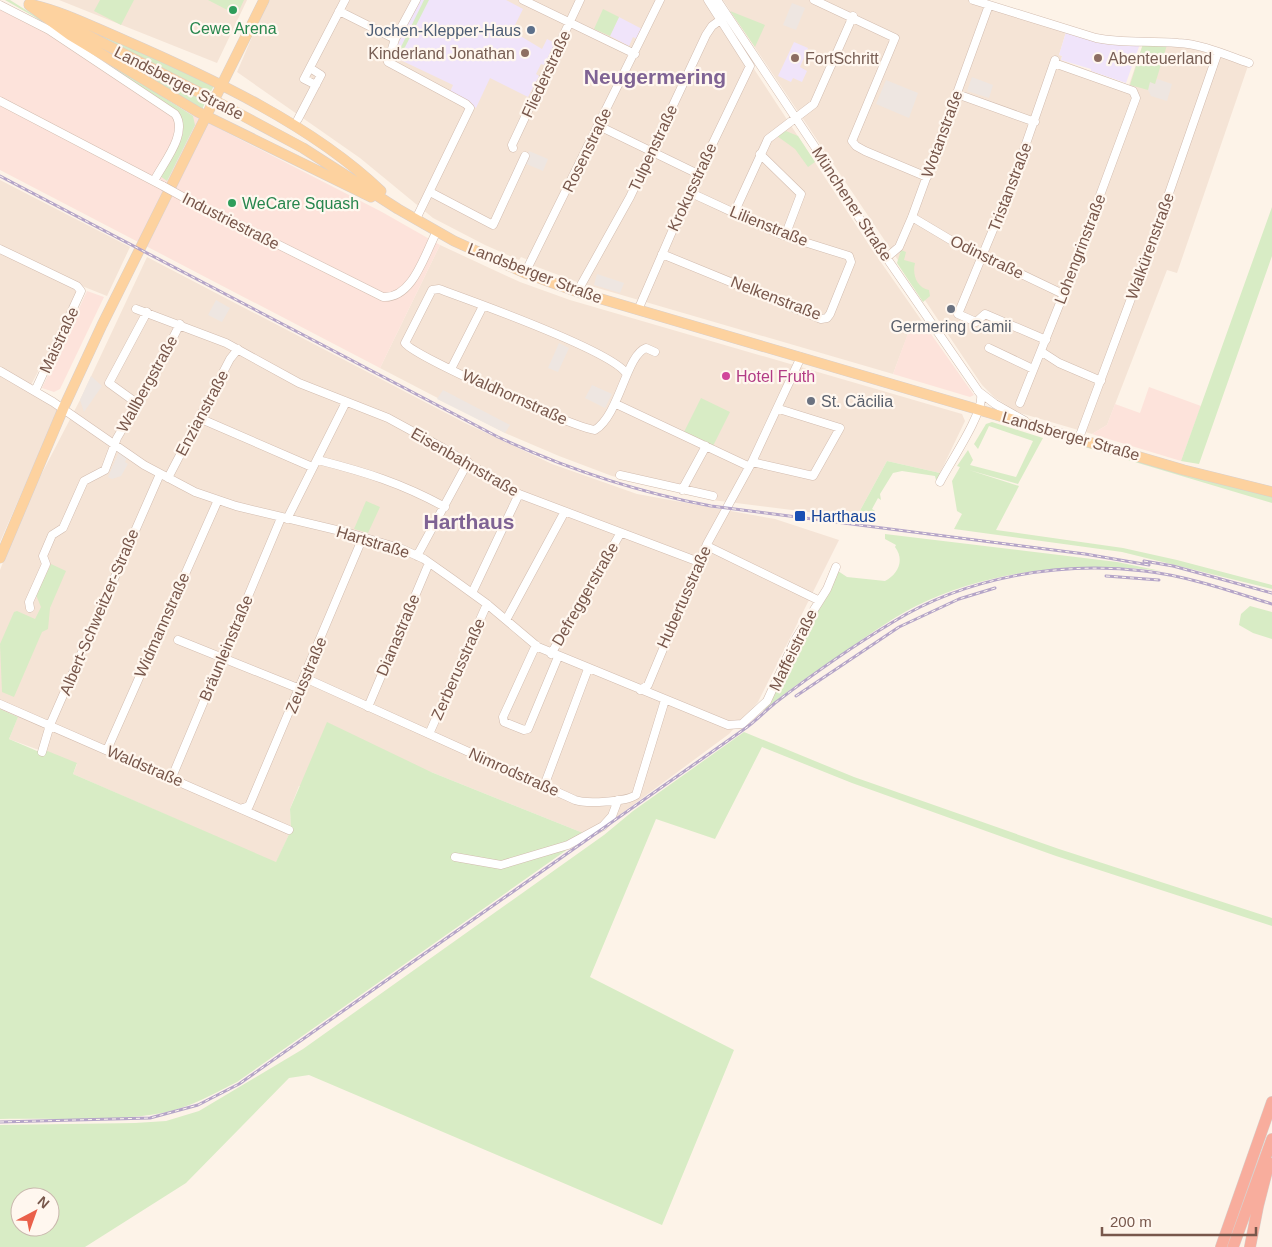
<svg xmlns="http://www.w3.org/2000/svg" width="1272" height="1247" font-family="Helvetica,sans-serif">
  <rect width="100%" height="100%" fill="#fdf3e8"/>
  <path fill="#f5e4d6" d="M59,0h188l-30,63z
    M268,0h437l47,66 119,182 53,76 -6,4 -7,-2 -18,48 -316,-92 -45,-17 1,-3 -12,-5 -2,3 -34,-15 -52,-27 -73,-60 -123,-86z
    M723,0h248l95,32 -7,23 3,1 -1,4 68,25 14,-41h37l69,19 -72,210 -10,-3 -60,155 -15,9 -72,-21 -25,-15 -13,-13z
    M0,180l130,67 -23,49 -25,-10 -53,103 29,21 -58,132z
    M440,245l80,37 50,18 392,114 3,7 -25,52 -53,-12 -31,57 -144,-18 -100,-24 -53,-20 -54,-23 -125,-65z
    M147,257l318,166 87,41 85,30 138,25 64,21 -81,162 -29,32 -126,93 -15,8 -157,-63 -132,14 -9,23 1,21 -15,33 -203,-89 4,-10 -68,-25 12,-30 -21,-9v-130l26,-66 54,-104z"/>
  <path fill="#fde3db" d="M0,4l187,108 195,100 58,33 -60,123 -380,-198z
    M87,291l17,6 -44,92 -6,3 -12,-4z
    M924,324l50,71 -4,2 -77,-23 18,-49 7,3z
    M1149,387l52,19 -20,55 -89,-27 15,-9 8,-21 25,9z"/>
  <path fill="#eee6e1" d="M792,3l13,5 -9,22 -13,-5z
    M972,77l21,8 -4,13 -22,-7z
    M1157,79l15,5 -5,17 -16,-5 -3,-6 2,-8 5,2z
    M886,80l32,13 -9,25 -33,-14z
    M529,151l19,8 -5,12 -19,-8z
    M597,274l27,9 -4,10 -26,-8z
    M216,300l14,8 -8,14 -14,-7z
    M559,343l10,5 -11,24 -10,-4z
    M91,376l11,10 -18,26 -4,-12z
    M592,385l20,9 -7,14 -20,-10z
    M443,390l67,35 -5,8 -68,-34z
    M119,452l8,6 -2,4 3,2 -7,12 -9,3 -4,-2z"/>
  <path fill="#f0e4fa" d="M420,0h86l17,9 -11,22 30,18 5,-10 8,4 -11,22 -3,-1 -5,10 3,2 -11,21 -38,-19 -14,30 -27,-14 4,-9 -61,-29z
    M619,17l23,12 -5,10 -4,-2 -4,9 -19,-10z
    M1066,32l45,13 29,-1 -14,39 -35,-12v-2l-30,-9 1,-4 -3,-1z
    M794,42l14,6 -8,19 7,4 -5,11 -9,-4 -2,4 -13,-6z"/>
  <path fill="#d8ecc5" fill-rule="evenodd" d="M5,0h5l183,116 2,9 -28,56 -7,-5c9,-16 34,-46 18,-63l-145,-97z
    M100,0h34l-13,25 -27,-14z
    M208,0h36l-7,15z
    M424,0h5l-27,53 -3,-2z
    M603,9l16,8 -9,19 -16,-7z
    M730,11l35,14 -10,22z
    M69,20l145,66 -4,7z
    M66,28l140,72 -4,10z
    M1143,44l24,1 -12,39 -5,-2 -2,8 -18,-5z
    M786,131l12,5 17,26 -7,5 -13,-18 -18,-13z
    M1272,207v49l-73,208 -18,-3z
    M901,250l5,2 -2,8 11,3c-3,12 2,25 14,27l1,6 -7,6 -26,-39z
    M701,398l29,14 -17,34 -29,-14z
    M992,417l280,80v6l-281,-84z
    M992,422l51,16 -25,46 -49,-14 50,16 -23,44 127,18 54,12 95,25v4l-150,-37 -168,-23 8,-15 -5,-3 -5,-30 8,-14 -3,-1 11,-16 5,10 -3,5 46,12 17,-36 -44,-15 -11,23 -4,-5 12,-20z
    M887,461l53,12v3l-4,4 -1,-4 -33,-5 -9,2 -13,21 1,6 -3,-2 -6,11 3,2 -1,4 -11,-1 -7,4z
    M366,501l14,6 -12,26 -14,-4z
    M885,534l232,28 44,9c-83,-10 -169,-2 -245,35 -29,15 -56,35 -83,54 -24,16 -48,32 -70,52 11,-18 18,-37 28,-56 14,-29 31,-57 47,-85l9,6 38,4c13,-7 20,-21 10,-34l1,-2 -11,-6z
    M51,564l15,7 -16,37 -2,21 -6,3 -28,65 -12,-5 -2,-48 14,-32 3,-1 18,8 6,-12 -5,-12z
    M1250,606l22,6v27l-19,-6 -14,-8 2,-11z
    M0,709l18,8 -9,22 28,12 8,-1 32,13 -4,11 203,88 15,-32 -1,-21 37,-87 104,50 157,63 -351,247c-24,12 -48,26 -75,31 -49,9 -112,5 -162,6z
    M744,732l110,45 205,72 213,69v8l-216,-70 -204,-73 -90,-36 -47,92 -59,-20 -66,158 144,73 -72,175 -353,-150 -20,3 -103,105 -101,64h-85v-122l135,-2 31,-2 33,-10 104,-62 301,-214 29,-24zM20,1197h30v30h-30z"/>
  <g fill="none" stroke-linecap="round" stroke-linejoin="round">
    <defs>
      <path id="minor" d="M416,0l-21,39 -7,23 78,42 4,4 -54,111
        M523,0l112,54
        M717,0l102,153 34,56 128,186c3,18 -32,69 -41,87
        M814,0l81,38 -43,103 4,5 9,5 62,26
        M973,0l123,38c27,6 54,2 82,5 24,1 48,12 71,20
        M0,5l49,25 126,84c14,19 -12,49 -21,67
        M339,11l56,28
        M316,85l-12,-6 41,-79
        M957,94l78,28
        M0,101l163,85
        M298,119l23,-44 -11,-7
        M599,126l99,48
        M513,148l-1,-3 68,-145
        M760,154l41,40 -16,42
        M430,192l63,33 32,-69
        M183,197l200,100c30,2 42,-44 54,-66
        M734,213l34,-74 46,-35 39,-88
        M912,217l42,25 109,52
        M0,249l77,37 4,5 -46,100
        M662,254l159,65 6,-1 3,-4 21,-52 -2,-6 -67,-21 -93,-43
        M886,258l13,-11 13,-30 77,-212
        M525,273l135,-273
        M581,285l49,-88 76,-162 6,-9 11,-8
        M136,309l90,34 73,40 89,35 55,30 76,46 180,68
        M638,310l49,-113 63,-131 -42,-66
        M1046,340l-61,-26 -9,8 -18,-8 54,-130 43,-124
        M989,348l44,21
        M1042,352l17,11 42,18
        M451,369l32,-63
        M0,371l53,31 91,63 51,27 41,14 113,27 53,16 22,10 27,19 36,26 51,43 190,78 14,-1 25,-23 28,-61 32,-51 9,-22
        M626,373c-16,-23 -154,-72 -187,-84l-7,1 -27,53c8,13 169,85 190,87 25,-16 31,-75 51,-82l9,4
        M978,391l17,13 30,17
        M1020,403l42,-105 74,-200 -3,-7 -79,-28
        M138,404l-29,-21 38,-71
        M616,404l132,62
        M199,418l113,49
        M1079,438l72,-193 67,-193
        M318,460c47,12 83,23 127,47
        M752,462l61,14 27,-48 -61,-19
        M620,475l93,21
        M168,478l62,-119 8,-10
        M682,490l24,-44
        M287,519l59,-117
        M707,546l111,54
        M417,556l51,-94
        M472,593l47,-99
        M30,608l-1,-6 17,-38 -3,-8 9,-21 11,-7 21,-47 21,-11 12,-32 35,-59 28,-55
        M506,620l58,-107
        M178,640l122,49
        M536,645l-33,72 1,5 20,8 4,-1 30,-72
        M551,654l69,-120
        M305,678l270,122c11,4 51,2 61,-5l29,-95
        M640,690l8,-5 59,-141 45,-82 49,-105
        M0,704l289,126
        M368,707l61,-144
        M429,734l58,-130
        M107,750l111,-250
        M42,752l8,-27 110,-251
        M172,777l109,-259
        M544,786l44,-117
        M243,808l6,-2 114,-269
        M455,857l46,8 67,-20 35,-19 9,-10 6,-16"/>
      <path id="major" d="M29,4c33,7 64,23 95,36 87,38 188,85 257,151
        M29,5l41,30 128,77 173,85
        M54,18l154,79
        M223,105l80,43 95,61 56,32 71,32 56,20 603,177 88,22
        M0,558l63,-149 39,-84 162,-325"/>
      <path id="highway" d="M1221,1247l51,-145
        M1233,1247l39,-108
        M1250,1247l8,-41 11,-43"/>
    </defs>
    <use href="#minor" stroke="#d2bcaf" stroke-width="9"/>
    <use href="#major" stroke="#d9d0cd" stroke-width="11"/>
    <use href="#highway" stroke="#d9d0cd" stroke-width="12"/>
    <use href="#minor" stroke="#fff" stroke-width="8"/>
    <use href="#major" stroke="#fdd29f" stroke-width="10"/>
    <use href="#highway" stroke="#f8ad9d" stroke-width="11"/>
    <defs>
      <path id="rail" d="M0,176l498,261c69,32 139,55 213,69l374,48 64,11
        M1144,561l29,5 99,27
        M1106,576l53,4
        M796,696l103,-69 60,-28 36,-11
        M0,1122l150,-4 48,-13 41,-21 504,-354c12,-8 21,-18 32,-27 38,-29 78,-57 118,-81 73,-45 167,-61 251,-51 44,5 86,20 128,33"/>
    </defs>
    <use href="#rail" stroke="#b5a5c8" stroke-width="3"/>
    <use href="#rail" stroke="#fff7ef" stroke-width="1" stroke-dasharray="4" stroke-linecap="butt"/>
    <defs>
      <path id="minor-bridge" d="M163,186l20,11"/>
      <path id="major-bridge" d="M208,97l15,8"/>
    </defs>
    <use href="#minor-bridge" stroke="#d2bcaf" stroke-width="9" stroke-linecap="butt"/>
    <use href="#major-bridge" stroke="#d9d0cd" stroke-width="11" stroke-linecap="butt"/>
    <use href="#minor-bridge" stroke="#fff" stroke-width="8"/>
    <use href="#major-bridge" stroke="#fdd29f" stroke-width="10"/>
  </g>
  <g fill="#2e9e5b" stroke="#fff7ef" stroke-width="2">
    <circle cx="233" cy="10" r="5"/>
    <circle cx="232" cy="203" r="5"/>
  </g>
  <circle fill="#5c6f8a" stroke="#fff7ef" stroke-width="2" cx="531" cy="30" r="5"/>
  <g fill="#8d6e63" stroke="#fff7ef" stroke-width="2">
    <circle cx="525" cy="53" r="5"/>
    <circle cx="795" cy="58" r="5"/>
    <circle cx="1098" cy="58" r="5"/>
  </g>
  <g fill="#6b7280" stroke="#fff7ef" stroke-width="2">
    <circle cx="951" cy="309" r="5"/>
    <circle cx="811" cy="401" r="5"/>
  </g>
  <circle fill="#d1479c" stroke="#fff7ef" stroke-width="2" cx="726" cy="376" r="5"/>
  <rect fill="#1a4fb4" stroke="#fff7ef" stroke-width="2" x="794" y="510" width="12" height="12" rx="2.5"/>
  <g text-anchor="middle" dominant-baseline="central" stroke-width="4.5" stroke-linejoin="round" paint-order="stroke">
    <g font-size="16" fill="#27864d" stroke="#fff7ef">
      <text x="233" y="28">Cewe Arena</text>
      <text x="242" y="203" text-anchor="start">WeCare Squash</text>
    </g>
    <g font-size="16" fill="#4e5e75" stroke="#fff7ef" text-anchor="end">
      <text x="521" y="30">Jochen-Klepper-Haus</text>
    </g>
    <g font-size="16" fill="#785e54" stroke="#fff7ef" text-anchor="start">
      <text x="515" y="53" text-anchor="end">Kinderland Jonathan</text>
      <text x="805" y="58">FortSchritt</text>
      <text x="1108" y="58">Abenteuerland</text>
    </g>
    <g font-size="16" fill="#78574b" stroke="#fff7ef">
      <text transform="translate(546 74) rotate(-65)">Fliederstraße</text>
      <text transform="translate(179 83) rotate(27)">Landsberger Straße</text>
      <text transform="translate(942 134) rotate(-70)">Wotanstraße</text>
      <text transform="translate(653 148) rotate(-65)">Tulpenstraße</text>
      <text transform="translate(587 150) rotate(-64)">Rosenstraße</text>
      <text transform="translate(692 187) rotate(-65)">Krokusstraße</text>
      <text transform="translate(1010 187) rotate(-69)">Tristanstraße</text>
      <text transform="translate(852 204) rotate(57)">Münchener Straße</text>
      <text transform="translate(231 221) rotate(27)">Industriestraße</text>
      <text transform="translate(769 226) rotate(22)">Lilienstraße</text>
      <text transform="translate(1150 246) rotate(-70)">Walkürenstraße</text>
      <text transform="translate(1080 249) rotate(-69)">Lohengrinstraße</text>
      <text transform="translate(987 257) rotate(26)">Odinstraße</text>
      <text transform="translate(535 273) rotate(21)">Landsberger Straße</text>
      <text transform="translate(776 298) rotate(21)">Nelkenstraße</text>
      <text transform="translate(59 340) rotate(-65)">Maistraße</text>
      <text transform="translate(147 384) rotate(-61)">Wallbergstraße</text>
      <text transform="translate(515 397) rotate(24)">Waldhornstraße</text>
      <text transform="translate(202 413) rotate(-62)">Enzianstraße</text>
      <text transform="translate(1071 436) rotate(16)">Landsberger Straße</text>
      <text transform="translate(465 462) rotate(30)">Eisenbahnstraße</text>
      <text transform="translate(373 542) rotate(17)">Hartstraße</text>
      <text transform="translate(585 594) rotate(-60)">Defreggerstraße</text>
      <text transform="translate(684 597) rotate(-66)">Hubertusstraße</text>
      <text transform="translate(99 612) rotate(-67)">Albert-Schweitzer-Straße</text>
      <text transform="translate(162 625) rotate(-66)">Widmannstraße</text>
      <text transform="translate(398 635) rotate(-67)">Dianastraße</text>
      <text transform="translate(226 648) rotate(-67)">Bräunleinstraße</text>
      <text transform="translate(793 650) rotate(-64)">Maffeistraße</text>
      <text transform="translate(458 669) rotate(-66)">Zerberusstraße</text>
      <text transform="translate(306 675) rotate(-67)">Zeusstraße</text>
      <text transform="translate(145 766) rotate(23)">Waldstraße</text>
      <text transform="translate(514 772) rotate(24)">Nimrodstraße</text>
    </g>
    <g font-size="16" fill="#5b616d" stroke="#fff7ef">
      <text x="951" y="326">Germering Camii</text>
      <text x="821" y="401" text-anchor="start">St. Cäcilia</text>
    </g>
    <g font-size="16" fill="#b23c85" stroke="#fff7ef" text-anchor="start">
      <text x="736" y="376">Hotel Fruth</text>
    </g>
    <g font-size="16" fill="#164399" stroke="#fff7ef" text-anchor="start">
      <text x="811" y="516">Harthaus</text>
    </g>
    <g font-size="21" font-weight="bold" fill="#7f6394" stroke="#fff7ef">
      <text x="655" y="76">Neugermering</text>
      <text x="469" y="521">Harthaus</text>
    </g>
  </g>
  <g transform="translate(35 1212) rotate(41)"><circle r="24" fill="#fff7ef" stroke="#c9b7ad"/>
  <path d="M0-4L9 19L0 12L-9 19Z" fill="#ea604a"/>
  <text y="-8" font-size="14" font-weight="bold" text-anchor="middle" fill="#78574b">N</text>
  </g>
  <path d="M1102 1227v8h154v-8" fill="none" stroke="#78574b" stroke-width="2.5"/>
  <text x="1110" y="1227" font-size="15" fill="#78574b" stroke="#fff7ef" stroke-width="4" paint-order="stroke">200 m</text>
</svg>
